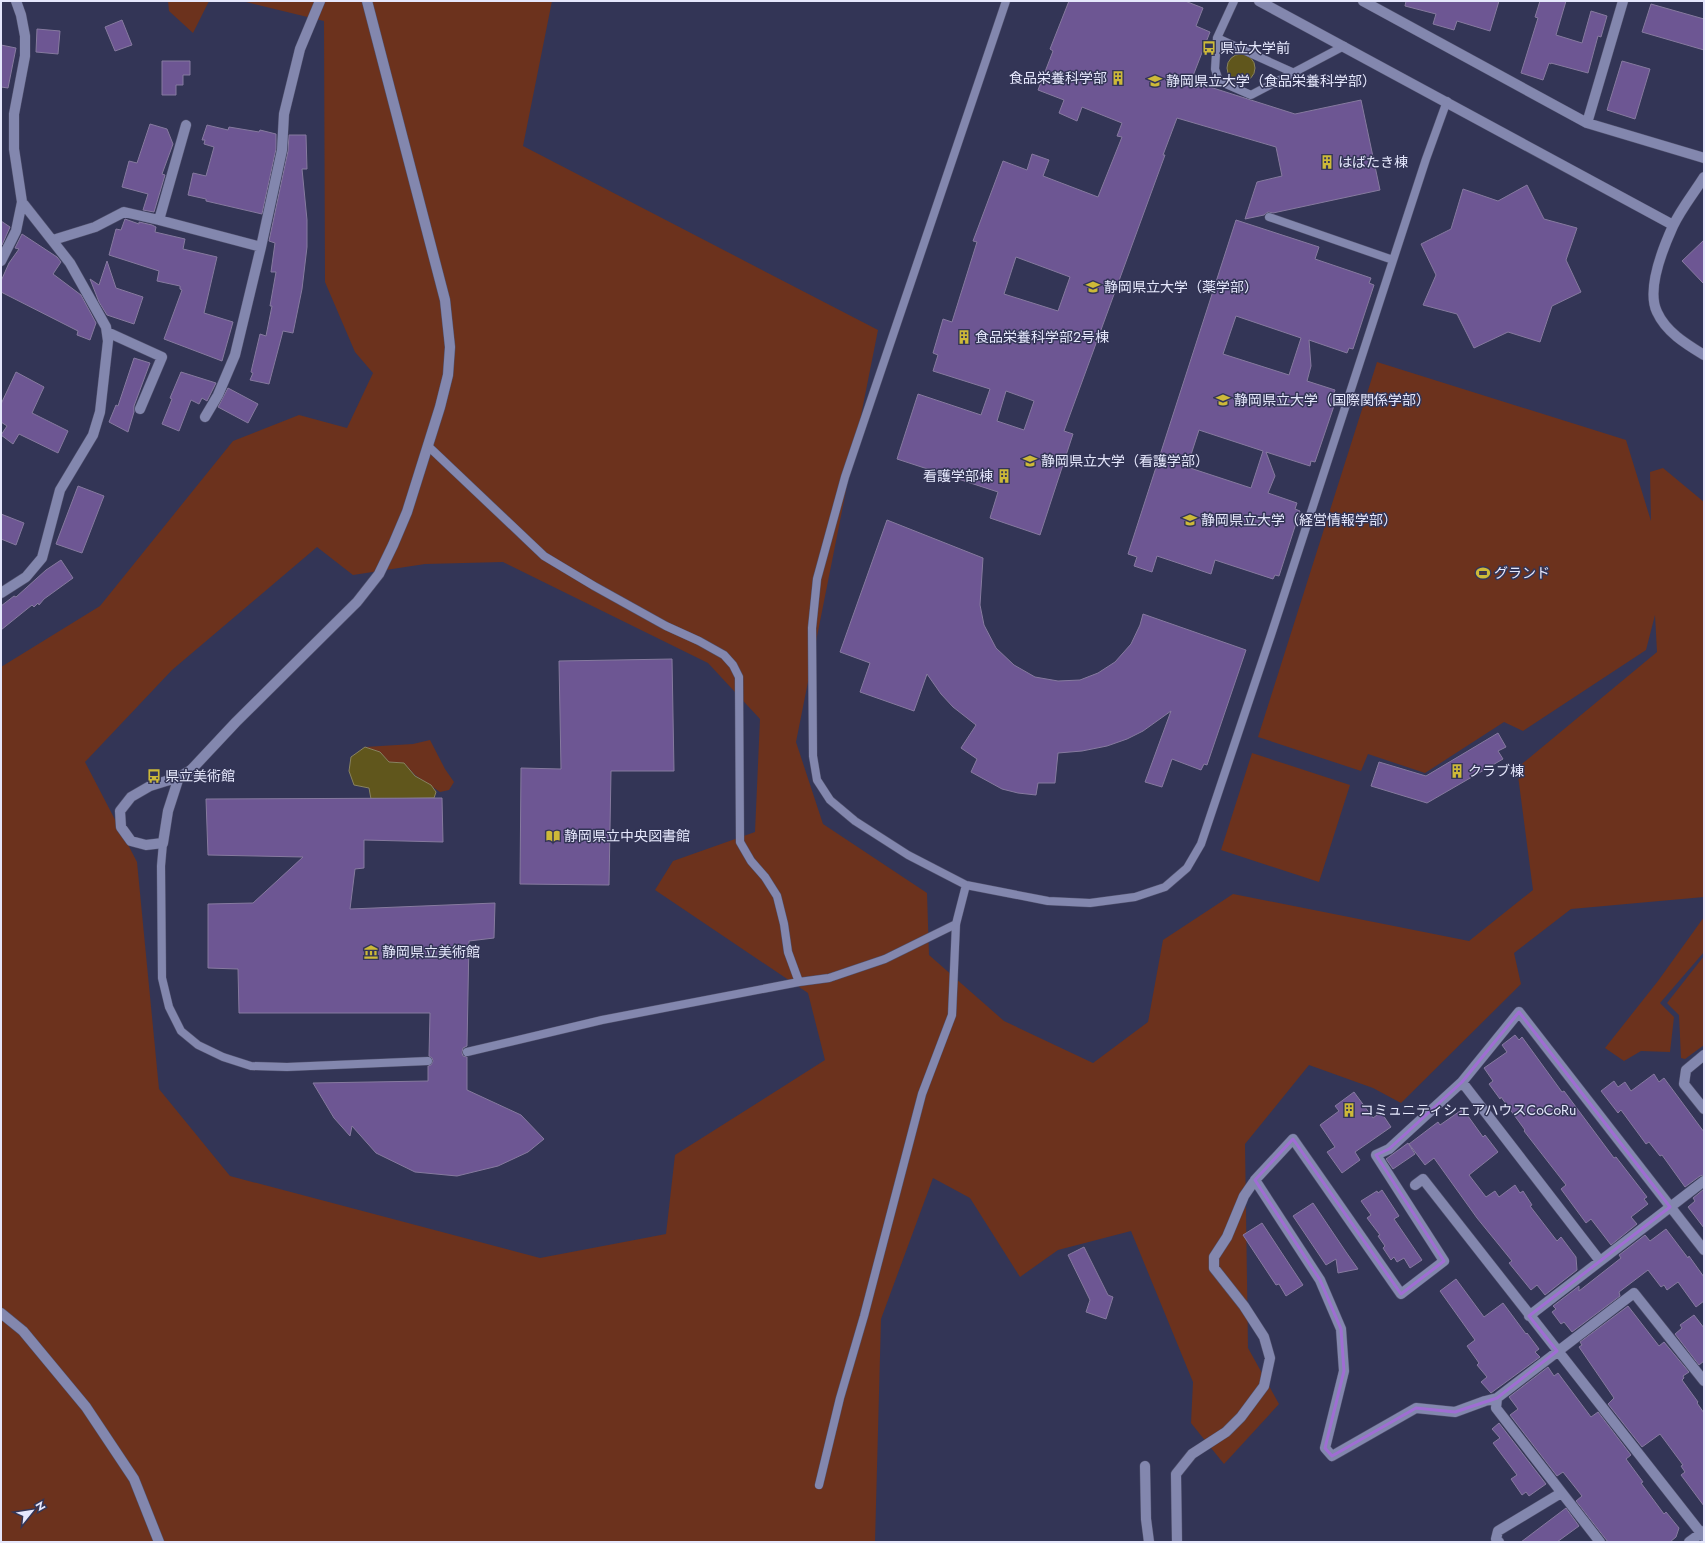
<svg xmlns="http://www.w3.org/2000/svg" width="1705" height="1543" font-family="Jost,'Noto Sans JP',sans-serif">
  <rect width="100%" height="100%" fill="#333556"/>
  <path fill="#6c321d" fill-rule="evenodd" d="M168,1h41l-16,32 -24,-22z
    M242,1h310l-29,145 355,184 -82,412 27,82 104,69 2,62 75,66 89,42 55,-41 15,-82 70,-46 236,47 64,-51 -16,-122 140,-116 -2,-37 -9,35 -123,81 -19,-9 -79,51 -57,-19 -7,17 -103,-34 119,-375 249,78 25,81 -1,-49 13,-4 41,34v395l-133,12 -57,44 7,31 -120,119 -28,-15 -64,-23 -64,79 3,204 31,56 -55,60 -33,-41 2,-41 -62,-151 -73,19 -38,27 -50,-79 -37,-20 -52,141 -6,223h-874v-875l99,-61 133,-165 66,-26 48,13 26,-55 -18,-21 -30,-70 -1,-261zM317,547l36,28 72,-11 78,-2 205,101 52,56 -5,113 -82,29 -18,29 153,103 17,67 -150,95 -9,79 -126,24 -310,-82 -71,-87 -22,-227 -52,-100 87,-92z
    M430,740l15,29 9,13 -5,8 -9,2 -25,-17 -11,-12 -15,-1 -9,-10 -15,-5 48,-3z
    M1252,753l98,32 -31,97 -98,-32z
    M1704,917v35l-44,51 14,14 -4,35 -29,-1 -17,10 -19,-13 53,-67z
    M1704,956v89l-19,14 -4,-1 -2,-43 -12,-12z"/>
  <path fill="#60561c" stroke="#88825f" d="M1227 68a14 14 0 1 1 28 0a14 14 0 1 1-28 0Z
    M365,747l15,5 9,10 15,1 11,13 16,9 5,7 -2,6 -63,1 -2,-11 -15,-3 -5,-14 2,-14z"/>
  <path fill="#6d5693" stroke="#867a9f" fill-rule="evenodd" d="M1069,1h116l18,7 -7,18 14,6 -19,49 104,33 66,-14 19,90 -107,23 -5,-1 -4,3 -19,4 12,-37 25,-6 -6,-29 -99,-29 -14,37h2l-101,276 9,3 -33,101 -50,-17 8,-26 -101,-33 21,-65 63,21 9,-26 -57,-18 5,-16 -5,-2 10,-34 9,3 25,-80 -4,-1 30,-80 24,9 5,-16 17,6 -6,16 55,21 24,-60 -5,-1 5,-13 -40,-16 -5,14 -18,-8 5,-13 -26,-10 15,-39 -3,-2zM1016,257l54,20 -12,34 -54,-17zM1006,391l28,10 -10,29 -27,-9z
    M1406,1h93l-9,30 -33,-10 -3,9 -21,-6 3,-10 -31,-8z
    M1540,1h26l-10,34 26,8 9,-32 16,5 -6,21 -3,-1 -10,37 -37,-10v1l-2,-1 -6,17 -22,-7 17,-55 -3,-1z
    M1651,4l53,15v31l-62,-18z
    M122,20l10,25 -17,6 -10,-24z
    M37,29l23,2 -2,23 -22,-2z
    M1,45l15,3 -8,40 -7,-1z
    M162,61h28v14h-7v10h-7v10h-14z
    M1622,61l28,8 -15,50 -28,-9z
    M150,124l17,5 6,15 -11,30 3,1 -11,37 -11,-2 5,-16 -26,-7 7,-26 8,2z
    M207,125l21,5 1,-3 30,5 1,-2 16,4v15l-14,65 -56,-13v-2l-18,-4 5,-22 13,3 8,-29 -10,-3 1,-4h-3z
    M289,135h17l1,34h-5l5,51v27l-5,42 -9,44 -10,-2 -14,53 -19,-4 3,-7 -2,-1 9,-38 6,2 6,-30h-2l6,-34h-5l4,-29 -6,-2 19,-90z
    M1527,185l17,34 33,9 -11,32 15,32 -29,14 -12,36 -32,-10 -34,16 -17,-34 -34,-9 13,-30 -15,-31 30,-15 12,-40 35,12z
    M125,219l14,5v-2l13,3 4,2 -1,5 30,7 -2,10 34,8 -13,56 29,9 -11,39 -58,-22 18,-49 -2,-1v-3l-23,-5 2,-10 -50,-16 7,-26 5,1z
    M1236,220l83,27 -4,12 56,19 -2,5 5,2 -21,64 -4,-1 -2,5 -38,-13 2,26 -4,15 28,9 -2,6 4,1 -22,65 -4,-1 -1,5 -44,-14 9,24 -7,17 29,10 -2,6 5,2 -21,65 -4,-1 -2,4 -58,-19 -4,14 -54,-18 -5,16 -18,-6 3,-9 -9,-3zM1236,316l65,22 -12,37 -66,-21zM1199,430l64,21 -12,37 -64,-21z
    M1,221l9,6 -8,18h-1z
    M22,234l35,23 4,5 -8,12 28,21 15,28 -6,17 -13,-5 1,-4 -77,-39v-11l8,-18 10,-14 -4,-1z
    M1704,240v44l-22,-23z
    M107,261l9,27 27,9 -9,27 -27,-9 -8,-13 -9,-23 9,6z
    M134,358l16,5 -16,43v6l-6,20 -19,-10 7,-17 2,1z
    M16,372l28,15 -12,26 36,18 -10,22 -39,-19 -6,10 -12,-9 6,-9 -6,-4v-18z
    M181,372l35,11 -9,18 -5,-3 -3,6 -8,-4 -12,31 -17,-7 10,-25 -2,-1z
    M228,388l30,16 -10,19 -30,-16z
    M78,486l26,10 -22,57 -26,-9z
    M1,514l23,9 -8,22 -15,-6z
    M887,520l96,38 -3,47 4,20 12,23 18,17 21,12 23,4 22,-1 18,-7 17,-11 16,-18 9,-19 3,-11 103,36 -39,115 -3,-1 -3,6 -29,-11 -10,28 -17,-5 26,-71 -28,20 -16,8 -20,7 -25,5 -24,2 -3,30h-17l-2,12 -18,-2 -16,-4 -31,-17 6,-13 -16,-11 15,-23 -23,-18 -12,-13 -14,-20 -13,37 -54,-19 10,-29 -30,-11z
    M61,560l12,18 -29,21 -5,6 -1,-2 -4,4 -2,-2 -31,25v-24l13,-10 2,1 30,-27z
    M672,659l2,112h-63l-2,114 -89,-1 1,-116 40,1 -2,-108z
    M1498,733l8,14 -8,4 5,8 -76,44 -56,-17 8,-24 47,14z
    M442,798l1,44 -79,-2v28l-9,1 -5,40 145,-6 -1,35 -25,3 -2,105 -4,2 -1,5 1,3 4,1v33l54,25 23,24 -16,13 -30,14 -41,10 -42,-4 -39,-19 -24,-27 -2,10 -16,-18 -21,-35 115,-2v-15l3,-1 2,-4 -1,-3 -3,-2 1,-43h-191l-1,-44 -30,-1v-64l45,-1 50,-46 -95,-2 -2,-56z
    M1515,1035l4,5 3,-3 40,55 2,-1 50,67 2,-1 31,40 -3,2 4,5 -17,13 6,7 -26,21 -20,-26 -5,4 -25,-34 5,-4 -42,-54 1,-1 -24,-33 -1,2 -11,-15 4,-3 -9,-13 23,-16 -5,-7z
    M1654,1074l5,8 5,-4 40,54v43l-4,1 -15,11 -23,-32 -2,1 -11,-14 -3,2 -25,-34 -3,3 -17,-22 13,-10 4,6 7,-5 6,9z
    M1354,1092l19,26 8,-6 10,15 -36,25 5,8 -18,13 -15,-21 8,-5 -15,-22 19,-14 -4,-5z
    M1463,1109l20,28 2,-2 13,17 -29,23 17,22 9,-6 4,6 16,-12 5,8 3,-2 9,14 -2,1 27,35 4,-4 15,20 1,13 -32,25 -8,-10 -6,5 -22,-27 3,-2 -35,-43 -43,-60 -9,7 -16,-21 29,-22 2,3z
    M1408,1143l7,11 -22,15 -7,-10z
    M1704,1189v39l-16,-21 7,-6 -2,-3z
    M1382,1190l17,26 -5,3 28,41 -12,8 -6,-10 -7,4 -3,-5 -3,3 -8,-12 2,-2 -7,-10 2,-1 -13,-17 4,-3 -10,-14 16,-10 1,2z
    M1313,1203l33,49 12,17 -20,4 -2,-14 -10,6 -33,-49z
    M1262,1223l41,62 -17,11 -7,-12 -3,1 -33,-50z
    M1666,1229l22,29 1,-2 15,21v24l-8,6 -18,-25 -11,8 -3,-5 -3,2 -13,-17 -29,22 1,4 -48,36 -8,-10 -3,2 -9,-12 4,-3 -3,-3 26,-20v5l42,-33 -2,-3 26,-20 5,6z
    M1084,1247l24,48 5,2 -7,22 -20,-7 4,-12 -22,-45z
    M1456,1279l28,38 19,-14 23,31 1,-1 12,16 -4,3 5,5 -49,36 -10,-11 6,-5 -10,-12 2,-2 -12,-17 8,-6 -35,-49z
    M1628,1306l31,40 5,-4 25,30 -6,4 1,2 -2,2 16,22 -1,1 7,10v93l-23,-31 4,-3 -4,-6 2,-1 -23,-31 -18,13 -34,-43 6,-6 -35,-51 3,-2 -2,-3z
    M1694,1315l10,13v33l-5,4 -24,-31 7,-6 -2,-3z
    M1548,1367l6,9 4,-3 33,44 7,-5 33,43 -5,4 17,23 -2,1 23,31 2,-2 13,16 -3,9 -6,5h-62l-32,-41 6,-5 -19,-24 -6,4 -47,-61 8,-6 -9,-12z
    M1499,1423l47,61 -17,12 -3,-4 -4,3 -11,-16 6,-4 -24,-32 7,-5 -8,-9z
    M1566,1508l13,18 -22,16h-36z"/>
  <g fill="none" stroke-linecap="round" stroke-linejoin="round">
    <defs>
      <path id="service" d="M1006,1l-161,476 -28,102 -5,49 1,128 4,24 13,20 25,21 53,34 58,30 82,16 42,2 45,-6 30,-10 22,-19 14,-24 70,-209 155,-476 21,-58
        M1234,1l-17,37 -2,31 4,12 32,14 93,-49
        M1217,38l77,35
        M1269,217l124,43
        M428,446l116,110 50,30 72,40 33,15 25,14 9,10 6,12 1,165 11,19 14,16 12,19 7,28 4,28 11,30
        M163,843l-2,23 1,112 7,29 12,24 17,14 25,12 28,9 36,1 141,-6
        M467,1052l135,-32 197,-38 30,-4 56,-19 71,-35
        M819,1485l21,-87 24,-82 58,-222 30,-79 4,-91 10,-39"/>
      <path id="minor" d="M1363,1l224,122 117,35
        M1587,123l36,-122
        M159,220l27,-95
        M53,240l42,-13 29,-15 35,8 102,27 21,-97 2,-36 16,-65 20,-48
        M1,261l15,-30 6,-29 -8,-53v-35l11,-58v-20l-4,-21 -5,-14
        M107,332l55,25 -22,52
        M205,417l13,-22 17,-40 26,-108
        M1,593l25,-16 16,-19 18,-68 33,-55 7,-23 8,-71 -2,-14 -36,-64 -48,-61
        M179,777l-29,9 -19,11 -11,14 1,16 10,14 15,4 17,-2 5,-32 11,-34 12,-7
        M1704,1055l-18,15 -2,14 20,25
        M1462,1082l138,179
        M1415,1185l8,-6 281,358
        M1,1313l22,18 63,76 48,72 25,63
        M1529,1316l175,-135
        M1497,1398l-12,3 -30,11 -39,-4 -84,48 -7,-8 19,-77 -3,-42 -21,-49 -65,-100 38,-41 108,155 43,-33 -68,-106 13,-6 73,-67 57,-70 185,238
        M1145,1466l1,53 3,23
        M1177,1542l-1,-68 16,-20 34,-22 15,-15 23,-31 6,-28 -6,-21 -20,-31 -30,-38v-11l13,-20 17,-41 11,-16
        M1499,1542l-3,-3 2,-8 63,-38
        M1600,1542l-104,-134 1,-10 137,-105 70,88
        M1689,1542l15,-11"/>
      <path id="tertiary" d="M1259,1l414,224
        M1704,177c-10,16 -23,32 -31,49 -10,22 -27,63 -16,86 9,20 29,32 47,43
        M191,770l45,-48 121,-120 22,-28 14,-29 14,-33 33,-105 8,-32 2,-28 -5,-47 -78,-299"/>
    </defs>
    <use href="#service" stroke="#50516d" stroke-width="9"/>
    <use href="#minor" stroke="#50516d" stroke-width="11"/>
    <use href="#tertiary" stroke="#50516d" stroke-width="11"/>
    <use href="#service" stroke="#8387ae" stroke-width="8"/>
    <use href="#minor" stroke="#8387ae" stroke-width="10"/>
    <use href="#tertiary" stroke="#8387ae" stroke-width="10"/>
  </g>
  <path fill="none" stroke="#a06dd4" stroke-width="3" stroke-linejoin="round" d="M1519,1012l151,195 -141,109 28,35 -60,47 -42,14 -39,-4 -84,48 -7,-8 19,-77 -3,-42 -21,-49 -65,-100 38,-41 108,155 43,-33 -68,-106 13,-6 73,-67z"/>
  <defs>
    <symbol id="bus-bare" viewBox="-9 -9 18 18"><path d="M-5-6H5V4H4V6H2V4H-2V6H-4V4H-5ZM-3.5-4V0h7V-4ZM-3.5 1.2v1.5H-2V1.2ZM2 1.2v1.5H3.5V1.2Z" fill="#cdb938" stroke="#333556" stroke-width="2.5" paint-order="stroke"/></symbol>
    <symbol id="building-bare" viewBox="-9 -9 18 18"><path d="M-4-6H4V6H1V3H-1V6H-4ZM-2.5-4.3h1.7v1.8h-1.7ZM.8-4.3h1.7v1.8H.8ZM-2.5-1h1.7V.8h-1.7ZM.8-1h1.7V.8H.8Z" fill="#cdb938" stroke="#333556" stroke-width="2.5" paint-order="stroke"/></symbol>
    <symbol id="university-bare" viewBox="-9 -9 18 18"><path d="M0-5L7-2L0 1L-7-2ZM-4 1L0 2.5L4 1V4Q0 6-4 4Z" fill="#cdb938" stroke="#333556" stroke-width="2.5" paint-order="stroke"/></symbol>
    <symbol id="stadium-bare" viewBox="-9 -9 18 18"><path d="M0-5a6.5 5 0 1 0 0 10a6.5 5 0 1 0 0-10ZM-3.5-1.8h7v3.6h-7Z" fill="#cdb938" stroke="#333556" stroke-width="2.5" paint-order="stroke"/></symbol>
    <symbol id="library-bare" viewBox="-9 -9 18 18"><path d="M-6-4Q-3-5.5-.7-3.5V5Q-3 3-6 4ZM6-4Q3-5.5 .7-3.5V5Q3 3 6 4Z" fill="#cdb938" stroke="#333556" stroke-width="2.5" paint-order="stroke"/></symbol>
    <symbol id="museum-bare" viewBox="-9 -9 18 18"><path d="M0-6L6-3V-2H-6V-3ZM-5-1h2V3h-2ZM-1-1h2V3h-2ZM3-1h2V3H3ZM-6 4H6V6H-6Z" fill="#cdb938" stroke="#333556" stroke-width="2.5" paint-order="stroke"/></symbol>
  </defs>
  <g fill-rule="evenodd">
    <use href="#bus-bare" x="1199" y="38" width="20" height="20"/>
    <use href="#building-bare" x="1108" y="68" width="20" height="20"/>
    <use href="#university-bare" x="1145" y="71" width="20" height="20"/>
    <use href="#building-bare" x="1317" y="152" width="20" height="20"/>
    <use href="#university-bare" x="1083" y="277" width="20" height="20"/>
    <use href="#building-bare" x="954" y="327" width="20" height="20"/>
    <use href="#university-bare" x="1213" y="390" width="20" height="20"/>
    <use href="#university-bare" x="1020" y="451" width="20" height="20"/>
    <use href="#building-bare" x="994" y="466" width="20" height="20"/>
    <use href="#university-bare" x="1180" y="510" width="20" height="20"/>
    <use href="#stadium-bare" x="1473" y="563" width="20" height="20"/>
    <use href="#building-bare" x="1447" y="761" width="20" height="20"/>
    <use href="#bus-bare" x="144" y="766" width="20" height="20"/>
    <use href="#library-bare" x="543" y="826" width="20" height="20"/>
    <use href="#museum-bare" x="361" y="942" width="20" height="20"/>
    <use href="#building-bare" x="1339" y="1100" width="20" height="20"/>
  </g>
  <g text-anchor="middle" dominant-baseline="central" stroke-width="3" stroke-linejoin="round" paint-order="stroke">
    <g font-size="14" fill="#e5e7fc" stroke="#333556" text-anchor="start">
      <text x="1220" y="48">県立大学前</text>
      <text x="1107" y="78" text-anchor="end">食品栄養科学部</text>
      <text x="1166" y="81">静岡県立大学（食品栄養科学部）</text>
      <text x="1338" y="162">はばたき棟</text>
      <text x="1104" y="287">静岡県立大学（薬学部）</text>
      <text x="975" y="337">食品栄養科学部２号棟</text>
      <text x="1234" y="400">静岡県立大学（国際関係学部）</text>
      <text x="1041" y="461">静岡県立大学（看護学部）</text>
      <text x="993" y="476" text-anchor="end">看護学部棟</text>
      <text x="1201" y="520">静岡県立大学（経営情報学部）</text>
      <text x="1494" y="573">グランド</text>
      <text x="1468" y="771">クラブ棟</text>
      <text x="165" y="776">県立美術館</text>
      <text x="564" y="836">静岡県立中央図書館</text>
      <text x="382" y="952">静岡県立美術館</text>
      <text x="1360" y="1110">コミュニティシェアハウスCoCoRu</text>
    </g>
  </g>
  <rect width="1705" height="1543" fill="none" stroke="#e5e7fc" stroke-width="4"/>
  <g transform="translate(32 1511) rotate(60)" stroke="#333556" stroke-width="3" paint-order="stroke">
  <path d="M0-3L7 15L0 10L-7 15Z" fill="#e5e7fc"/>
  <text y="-6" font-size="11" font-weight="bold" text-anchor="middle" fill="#e5e7fc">N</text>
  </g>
</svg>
